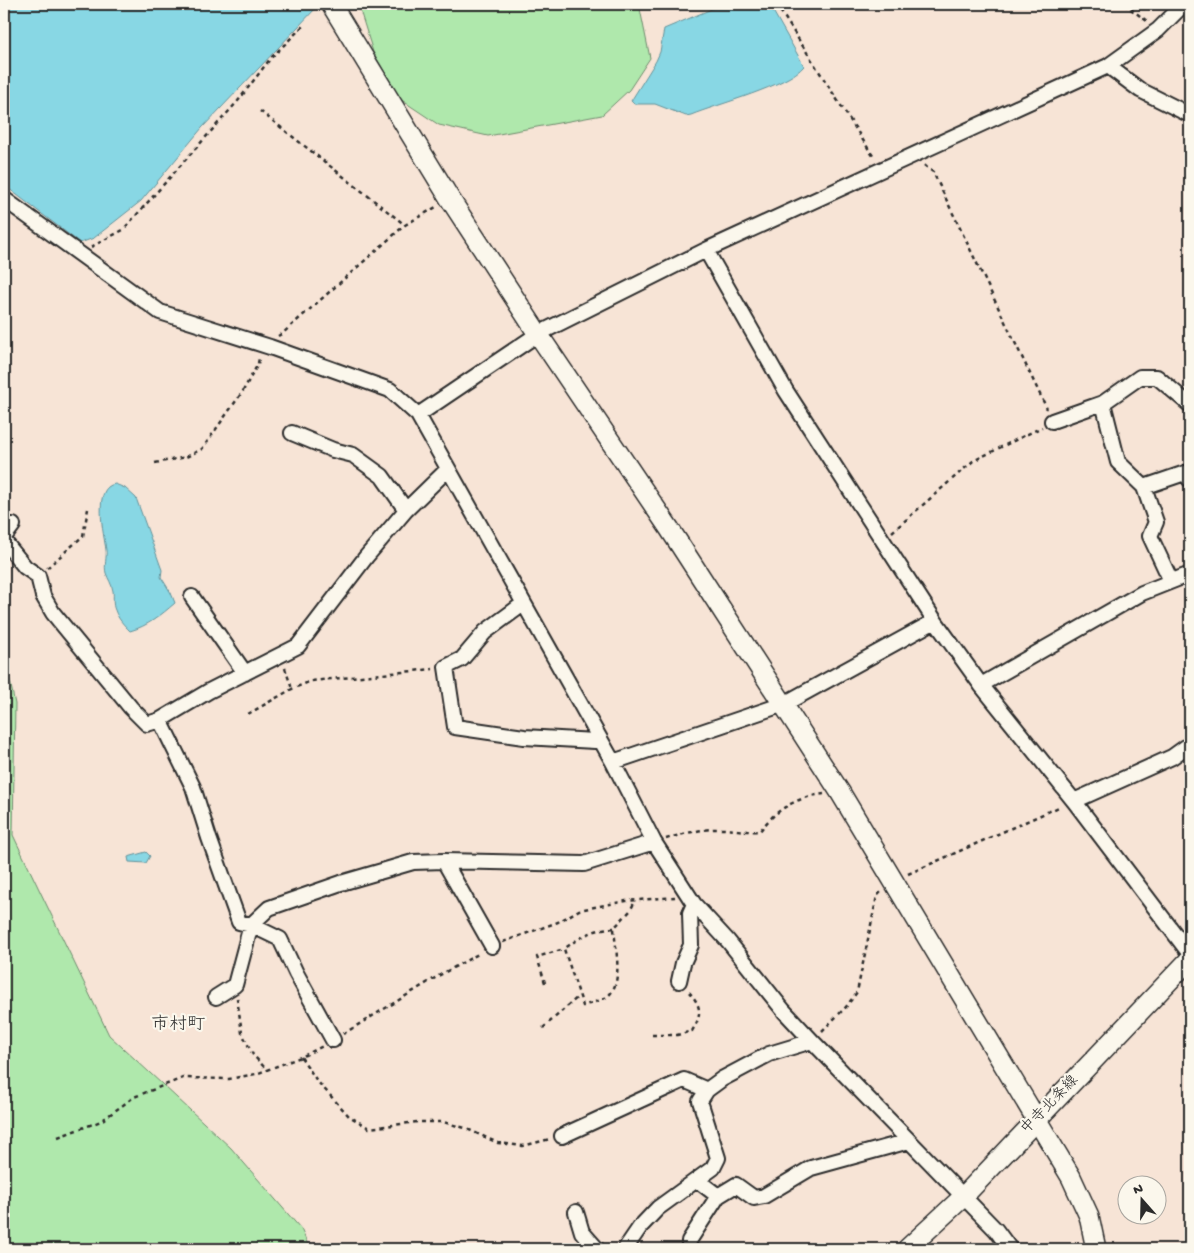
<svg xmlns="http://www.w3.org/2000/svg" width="1194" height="1253" font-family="'Gochi Hand','Klee One',sans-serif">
  <rect width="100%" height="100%" fill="#f7e4d6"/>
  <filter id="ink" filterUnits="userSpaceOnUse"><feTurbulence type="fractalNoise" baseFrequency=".02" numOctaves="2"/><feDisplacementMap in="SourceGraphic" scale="10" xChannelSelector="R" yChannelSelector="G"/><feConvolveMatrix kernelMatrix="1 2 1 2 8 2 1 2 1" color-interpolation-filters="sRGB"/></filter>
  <g filter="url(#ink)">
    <path fill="#afe8ac" stroke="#6d8a6c" d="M358,4h281l11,54 -21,32 -27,25 -114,21 -49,-11 -39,-26 -27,-47z
      M4,654l11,50 -2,131 96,200 122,113 70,81 9,20h-306z"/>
    <path fill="#88d7e4" stroke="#63929a" d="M4,4h309l3,4 -114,120 -61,73 -47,37 -14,5 -76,-58z
      M727,4h5l4,4 15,-4h18l35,62c-16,20 -86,38 -113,49l-5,1 -31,-12h-21l-3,-3 25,-40 4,-9 4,-23 50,-21z
      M115,484l10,4 11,10 26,72 -1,7 10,16 4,10c-14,12 -27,23 -45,28 -6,-6 -12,-12 -15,-21 -3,-6 -1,-13 -2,-19 -1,-7 -5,-12 -7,-18 -2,-7 1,-16 0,-23 -2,-15 -14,-63 9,-66z
      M146,852l4,4 -4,7 -17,-1 -1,-5z"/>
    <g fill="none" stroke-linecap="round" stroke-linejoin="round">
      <defs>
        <path id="street" d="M1108,66l32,24 50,25
          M4,199l156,113 110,35 120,43 28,25 195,347 41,80 40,62 34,37 56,70 28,30 184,189 14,19
          M706,250l80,141 149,230 46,64 93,116 116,153
          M1103,403l15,59 26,25 12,35 -6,14 21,45
          M418,415l120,-81 168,-84 402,-184 50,-36 26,-26
          M1052,421l51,-18 37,-26h17l33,28
          M292,433l41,17 20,5 29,21 24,34
          M448,469l-42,41 -40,47 -68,89 -89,45 -49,29 33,67 16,51 30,84 12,3 18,-17 72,-25 72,-21 31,-1 140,3 70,-22
          M1144,487l41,-14 5,7
          M4,537l9,-12
          M4,541l21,26 13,9 5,20 10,17 78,95 16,16 13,-4
          M192,597l53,76
          M523,604l-38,28 -23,27 -16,8 9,60 69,10 71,4 4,-3
          M981,685l161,-92 48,-19
          M613,762l171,-58 151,-83
          M1074,801l98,-44 18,-13
          M444,861l48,85
          M679,981l4,-18 8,-18 -1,-32 4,-9
          M216,997l19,-12 16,-60 29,14 16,34 37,67
          M562,1136l122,-56 23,10
          M697,1180l21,16
          M576,1212l6,20 15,17
          M625,1249l15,-22 18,-19 55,-40 5,-10 -18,-57 7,-11 15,-11 47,-25 43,-13
          M689,1249v-8l29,-45 18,-11 18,13 10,-2 47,-28 98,-27"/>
        <path id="secondary" d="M331,4l119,195 88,135 131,194 171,264 231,385 18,39 7,33
          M907,1249l56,-52 227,-238"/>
      </defs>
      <use href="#street" stroke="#2b2b2b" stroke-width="18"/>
      <use href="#secondary" stroke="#2b2b2b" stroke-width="22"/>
      <path stroke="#2b2b2b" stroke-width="2.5" stroke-dasharray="4 4" stroke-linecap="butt" d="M776,4l99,155
        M1124,4l23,17
        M260,111l145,114
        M924,165l9,7 114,237
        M91,247l32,-17 115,-129 32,-42 33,-33
        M278,336l5,-3 122,-108 31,-18
        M155,463l31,-6 16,-8 41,-58 15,-27 1,-7
        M892,532l81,-71 69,-34
        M47,568l36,-32 5,-27
        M285,668l7,21
        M248,714l44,-25 19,-8 122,-12
        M666,839c17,-5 36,-11 55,-10 13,0 26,3 39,2 16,-22 37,-34 64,-37
        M908,874l153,-68
        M614,928c-20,0 -35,10 -50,21l19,57c7,-3 15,-4 22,-8 20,-11 10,-51 9,-70l16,-17 5,-10
        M503,942l55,-20 21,-12 47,-9 49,-4
        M545,983l-8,-26 27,-8
        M237,998l5,35 11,22 13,14
        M543,1028l36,-32
        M822,1031l24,-24 11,-15 20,-96 4,-4
        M343,1034l97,-59 40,-22
        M652,1035h25l15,-4c11,-17 9,-26 -4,-40
        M301,1057l16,24 32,35 20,12 48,-6h26l22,6 33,15 25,3 27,-7
        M58,1137l43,-16 33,-24 49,-19 46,1 27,-5 45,-17 22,-11"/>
      <use href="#street" stroke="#fbf7ec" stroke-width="14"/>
      <use href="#secondary" stroke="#fbf7ec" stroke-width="19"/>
    </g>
  </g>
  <g text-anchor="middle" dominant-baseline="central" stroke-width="4.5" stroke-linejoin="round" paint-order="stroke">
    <g font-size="15" fill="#2b2b2b" stroke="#fbf7ec">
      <text transform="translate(1050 1105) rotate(-46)">中寺北条線</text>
    </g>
    <g font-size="18" fill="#2b2b2b" stroke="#fbf7ec">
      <text x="178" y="1025">市村町</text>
    </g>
  </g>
  <rect width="1194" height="1253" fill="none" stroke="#fbf7ec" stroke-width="20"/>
  <rect x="10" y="10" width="1174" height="1233" fill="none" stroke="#2b2b2b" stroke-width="2" filter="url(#ink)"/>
  <g transform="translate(1142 1200) rotate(340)"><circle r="24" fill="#fbf7ec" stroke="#a8a59f"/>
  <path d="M0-4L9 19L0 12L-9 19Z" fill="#2b2b2b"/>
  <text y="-8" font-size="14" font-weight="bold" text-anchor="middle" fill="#2b2b2b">N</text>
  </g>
</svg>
